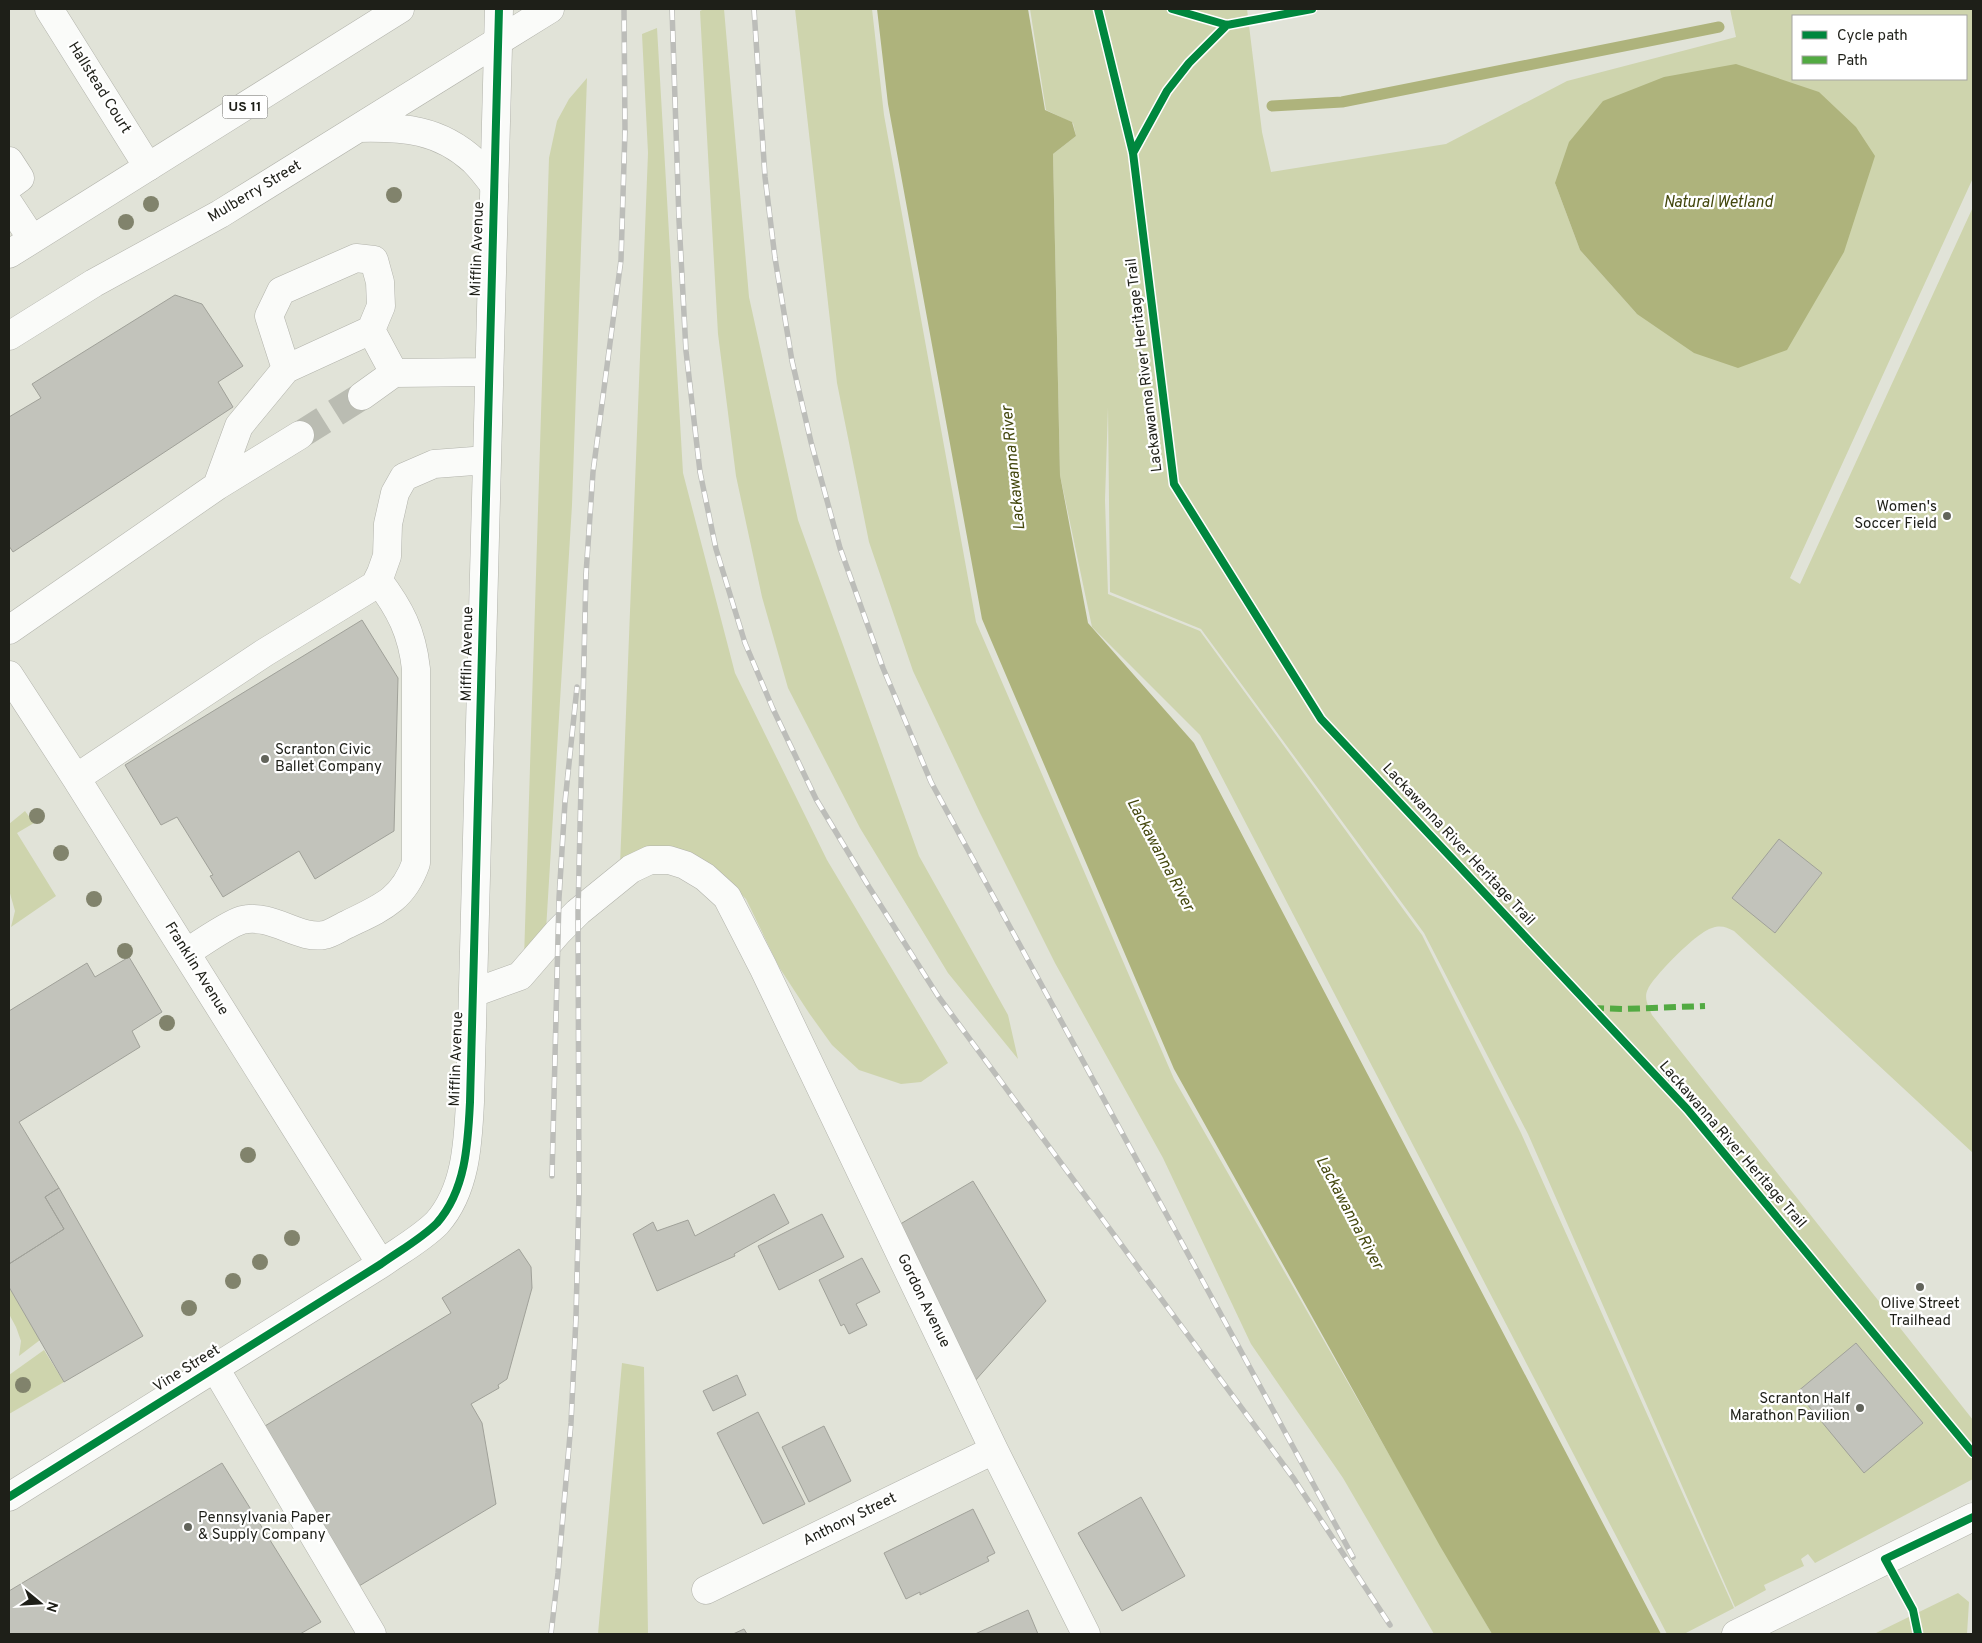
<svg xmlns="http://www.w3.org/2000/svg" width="1982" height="1643" font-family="Overpass,sans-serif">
  <rect width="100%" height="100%" fill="#e1e3d8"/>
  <path fill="#ced4ad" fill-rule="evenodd" d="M704,9h20l25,288 49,223 121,336 89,159 10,44 -70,-86 -88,-145 -72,-140 -26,-91 -26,-121 -18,-142 -18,-323z
    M795,9h77l12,106 92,507 198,457 318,555h-58l-91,-156 -92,-134 -88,-186 -108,-195 -75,-150 -67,-142 -44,-129 -32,-159z
    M1030,9h217l15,123 9,40 175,-28 121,-63 169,-44 -6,-28h243v169l-183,400 10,6 173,-377v946l-239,-222c-8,-4 -13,-6 -22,-3 -14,3 -58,48 -64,61 -5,9 1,18 4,26l321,405v59l-158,84 -7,-9 -7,5 3,7 -40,19 2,5 -31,17 -207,-473 -104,-201 -223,-304 -91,-37 -2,-185 -3,93 3,94 92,37 222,304 99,198 213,475 -50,26h-17l-467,-899 -108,-108 -32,-152 -7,-321 23,-18 -3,-13 -27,-13zM1793,16h173v63h-173zM1555,183l82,131 -57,-64z
    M657,28l26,445 52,200 92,187 121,203 -27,19 -20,2 -42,-14 -27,-25 -23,-32 -30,-46 -33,-68 -35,-34 -37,-16 -14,-3 -40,20 28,-713 -6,-119z
    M587,78l-15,427 -26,425 -22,29 25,-801 8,-37 12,-22z
    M25,811l9,12 -17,10 39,63 -45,31 4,-16 -6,-21v-66z
    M9,1287l31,53 -21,16 2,-15 -5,-14 -7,-13z
    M44,1350l20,32 -55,32v-39z
    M622,1363l22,4 4,267h-50z
    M1958,1593l11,9 -2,32h-93z"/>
  <path fill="#aeb37c" d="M877,9h151l17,101 27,12 4,14 -23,18 7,321 28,148 106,120 467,891h-169l-52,-88 -266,-477 -192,-450 -94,-515z
    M1736,64l83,28 37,35 19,29 -31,96 -57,98 -49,18 -44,-15 -57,-39 -57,-64 -25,-67 14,-41 34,-41 61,-24z"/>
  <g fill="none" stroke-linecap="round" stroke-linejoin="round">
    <path stroke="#aeb37c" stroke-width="11" d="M1272,106l70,-4 377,-75"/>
  </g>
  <path fill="#c2c3bb" stroke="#a0a199" d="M175,295l27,9 41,62 -25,16 15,25 -220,145 -4,-6v-129l32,-19 -9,-14z
    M362,620l36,58 -4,153 -79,48 -16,-28 -76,46 -13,-21 3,-1 -36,-58 -16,8 -36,-60z
    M1779,839l43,34 -47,60 -43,-35z
    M129,957l33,55 -30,19 8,16 -121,75 40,66 -14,9 19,32 -55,35v-253l78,-48 8,14z
    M973,1181l73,120 -72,81 -77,-156z
    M59,1188l84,148 -79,46 -55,-95v-23l55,-35 -19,-32z
    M774,1194l15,29 -55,31 1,2 -78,35 -24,-57 20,-12 4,9 31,-11 7,16z
    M822,1214l22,43 -65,33 -21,-44z
    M519,1249l12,18 1,21 -25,91 -9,6 1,3 -28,16 11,19 14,81 -137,82 -99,-157 191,-116 -9,-15z
    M862,1258l18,34 -24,12 11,21 -18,9 -5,-10 -3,2 -22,-46z
    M1856,1343l67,80 -59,50 -67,-81z
    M737,1375l9,20 -33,16 -10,-20z
    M758,1412l47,92 -42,20 -46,-91z
    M824,1426l27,55 -42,21 -27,-55z
    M222,1463l99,159 -21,12h-291v-43z
    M1141,1497l44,79 -63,35 -44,-78z
    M973,1509l22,44 -8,4 2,4 -69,34v-3l-14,7 -22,-46z
    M1028,1610l10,24h-63z
    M744,1629l3,5h-14z"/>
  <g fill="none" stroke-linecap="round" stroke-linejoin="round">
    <path stroke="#babcb2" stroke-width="28" stroke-dasharray="28 14" stroke-linecap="butt" d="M300,435l62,-39"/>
    <defs>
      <path id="minor" d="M49,9l99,158
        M9,161l11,17 -11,8
        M9,204l23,35
        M356,258l18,2 6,22 1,24 -10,24 -85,39 -17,-53 12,-25z
        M371,330l23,43
        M362,396l32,-23 95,-1
        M217,486l22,-60 47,-57
        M9,630l208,-144 83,-51
        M9,675l67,103 305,486
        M76,778l188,-125 111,-68 6,-12 6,-17 1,-32 7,-31 9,-16 30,-13 53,-4
        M186,953c12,-8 44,-30 56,-33 30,-7 57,20 82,15 7,-1 17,-8 24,-11 33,-16 55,-24 68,-61v-194c-4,-37 -16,-60 -38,-89
        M473,993l47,-17 38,-44 20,-20 53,-43 19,-9h19l16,5 20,12 22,20 36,70 231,483 92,184
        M215,1368l157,266
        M9,1497l372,-233c18,-13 40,-25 56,-41 29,-33 31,-80 33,-121l29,-1093
        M706,1590l288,-140"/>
      <path id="major" d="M1736,1634l237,-117"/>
      <path id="highway" d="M359,128c45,-1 80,1 115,33 7,7 14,16 20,24
        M9,254l391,-245
        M9,336l85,-53 126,-69 330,-205"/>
    </defs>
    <use href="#minor" stroke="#b2b3ab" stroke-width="29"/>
    <use href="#major" stroke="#b2b3ab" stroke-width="29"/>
    <use href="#highway" stroke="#b2b3ab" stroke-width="29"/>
    <use href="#minor" stroke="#fafbf9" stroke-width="28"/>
    <use href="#major" stroke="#fafbf9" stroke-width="28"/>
    <use href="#highway" stroke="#fafbf9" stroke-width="28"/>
    <defs>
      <path id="rail" d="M672,9l7,211 7,131 14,121 16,77 29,94 28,66 43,90 53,88 69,109 356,483 96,146
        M754,9l11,168 10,81 17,103 19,81 29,106 43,120 48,114 422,775
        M552,1176l7,-278 6,-96 12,-115
        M551,1634l7,-61 13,-150 5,-106 3,-124 -1,-281 8,-338 7,-102 28,-212 4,-130 -1,-121"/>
    </defs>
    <use href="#rail" stroke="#bcbdb9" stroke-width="5.5"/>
    <use href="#rail" stroke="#fff" stroke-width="4" stroke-dasharray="11" stroke-linecap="butt"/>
    <path stroke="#52aa42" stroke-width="6" stroke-dasharray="12 6" stroke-linecap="butt" d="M1592,1008l32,1 81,-3"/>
    <defs>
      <path id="cycleway" d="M1098,9l35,144 41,331 147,235 366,390 286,344
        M1172,9l55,16 85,-16
        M1133,153l34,-62 22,-28 38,-38
        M9,1497l372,-233c18,-13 40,-25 56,-41 29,-33 31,-80 33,-121l29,-1093
        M1918,1634l-5,-24 -28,-51 88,-42"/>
    </defs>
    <use href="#cycleway" stroke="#fff" stroke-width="11"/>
    <use href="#cycleway" stroke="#00873e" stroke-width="8"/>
  </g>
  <g fill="#81836c">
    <circle cx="394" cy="195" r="8"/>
    <circle cx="151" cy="204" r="8"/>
    <circle cx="126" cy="222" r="8"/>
    <circle cx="37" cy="816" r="8"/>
    <circle cx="61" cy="853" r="8"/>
    <circle cx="94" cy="899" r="8"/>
    <circle cx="125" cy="951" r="8"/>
    <circle cx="167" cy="1023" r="8"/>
    <circle cx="248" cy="1155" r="8"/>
    <circle cx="292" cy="1238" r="8"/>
    <circle cx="260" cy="1262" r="8"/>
    <circle cx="233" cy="1281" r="8"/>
    <circle cx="189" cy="1308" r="8"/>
    <circle cx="23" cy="1385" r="8"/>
  </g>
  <g fill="#62645b" stroke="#fff" stroke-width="2">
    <circle cx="1947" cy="516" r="5"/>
    <circle cx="265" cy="759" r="5"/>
    <circle cx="1920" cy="1287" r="5"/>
    <circle cx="1860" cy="1408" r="5"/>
    <circle cx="188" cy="1527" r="5"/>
  </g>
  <g text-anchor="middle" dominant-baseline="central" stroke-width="4.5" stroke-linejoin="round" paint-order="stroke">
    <rect fill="#fff" stroke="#62625d" stroke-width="1" x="222.5" y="95.5" width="45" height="23" rx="4"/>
    <g font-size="14" font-weight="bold" fill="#1e1f18">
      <text x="245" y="107">US 11</text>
    </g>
    <g font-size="15" fill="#1e1f18" stroke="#fff">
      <text transform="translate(99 88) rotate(58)">Hallstead Court</text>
      <text transform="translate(255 192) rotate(-31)">Mulberry Street</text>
      <text transform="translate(478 249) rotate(-88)">Mifflin Avenue</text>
      <text transform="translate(1145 365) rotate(-97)">Lackawanna River Heritage Trail</text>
      <text transform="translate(468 654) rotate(-89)">Mifflin Avenue</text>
      <text transform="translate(1458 845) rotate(47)">Lackawanna River Heritage Trail</text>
      <text transform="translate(196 969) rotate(58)">Franklin Avenue</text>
      <text transform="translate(457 1059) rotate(-88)">Mifflin Avenue</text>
      <text transform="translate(1732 1145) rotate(49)">Lackawanna River Heritage Trail</text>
      <text transform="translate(923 1301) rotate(64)">Gordon Avenue</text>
      <text transform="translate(187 1369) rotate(-32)">Vine Street</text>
      <text transform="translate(850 1520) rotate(-26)">Anthony Street</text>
    </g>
    <g font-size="15" fill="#1e1f18" stroke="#fff" text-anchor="end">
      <text x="1937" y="507">Women's<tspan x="1937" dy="17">Soccer Field</tspan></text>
      <text x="275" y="750" text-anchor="start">Scranton Civic<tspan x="275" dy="17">Ballet Company</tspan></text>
      <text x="1920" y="1304" text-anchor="middle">Olive Street<tspan x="1920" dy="17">Trailhead</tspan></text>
      <text x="1850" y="1399">Scranton Half<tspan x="1850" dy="17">Marathon Pavilion</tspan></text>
      <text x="198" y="1518" text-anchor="start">Pennsylvania Paper<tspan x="198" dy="17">&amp; Supply Company</tspan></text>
    </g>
    <g font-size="16" font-style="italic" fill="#43470d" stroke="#fff">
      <text x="1718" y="203">Natural Wetland</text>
      <text transform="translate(1014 468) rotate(-96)">Lackawanna River</text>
      <text transform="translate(1160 855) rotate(62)">Lackawanna River</text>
      <text transform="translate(1349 1213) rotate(62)">Lackawanna River</text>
    </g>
  </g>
  <rect width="1982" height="1643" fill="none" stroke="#1e1f18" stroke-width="20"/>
  <rect x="1792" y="15" width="175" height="65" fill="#ffffff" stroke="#a5a5a3"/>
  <rect x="1802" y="31" width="25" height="8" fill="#00873e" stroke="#a5a5a3"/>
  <text x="1837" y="40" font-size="15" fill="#1e1f18">Cycle path</text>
  <rect x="1802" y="56" width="25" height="8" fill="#52aa42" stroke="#a5a5a3"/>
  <text x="1837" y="65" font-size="15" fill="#1e1f18">Path</text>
  <g transform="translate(40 1603) rotate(108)" stroke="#ffffff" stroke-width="4" paint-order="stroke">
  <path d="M0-4L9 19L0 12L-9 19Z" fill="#1e1f18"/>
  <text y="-8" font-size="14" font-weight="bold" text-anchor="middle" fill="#1e1f18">N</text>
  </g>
</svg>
